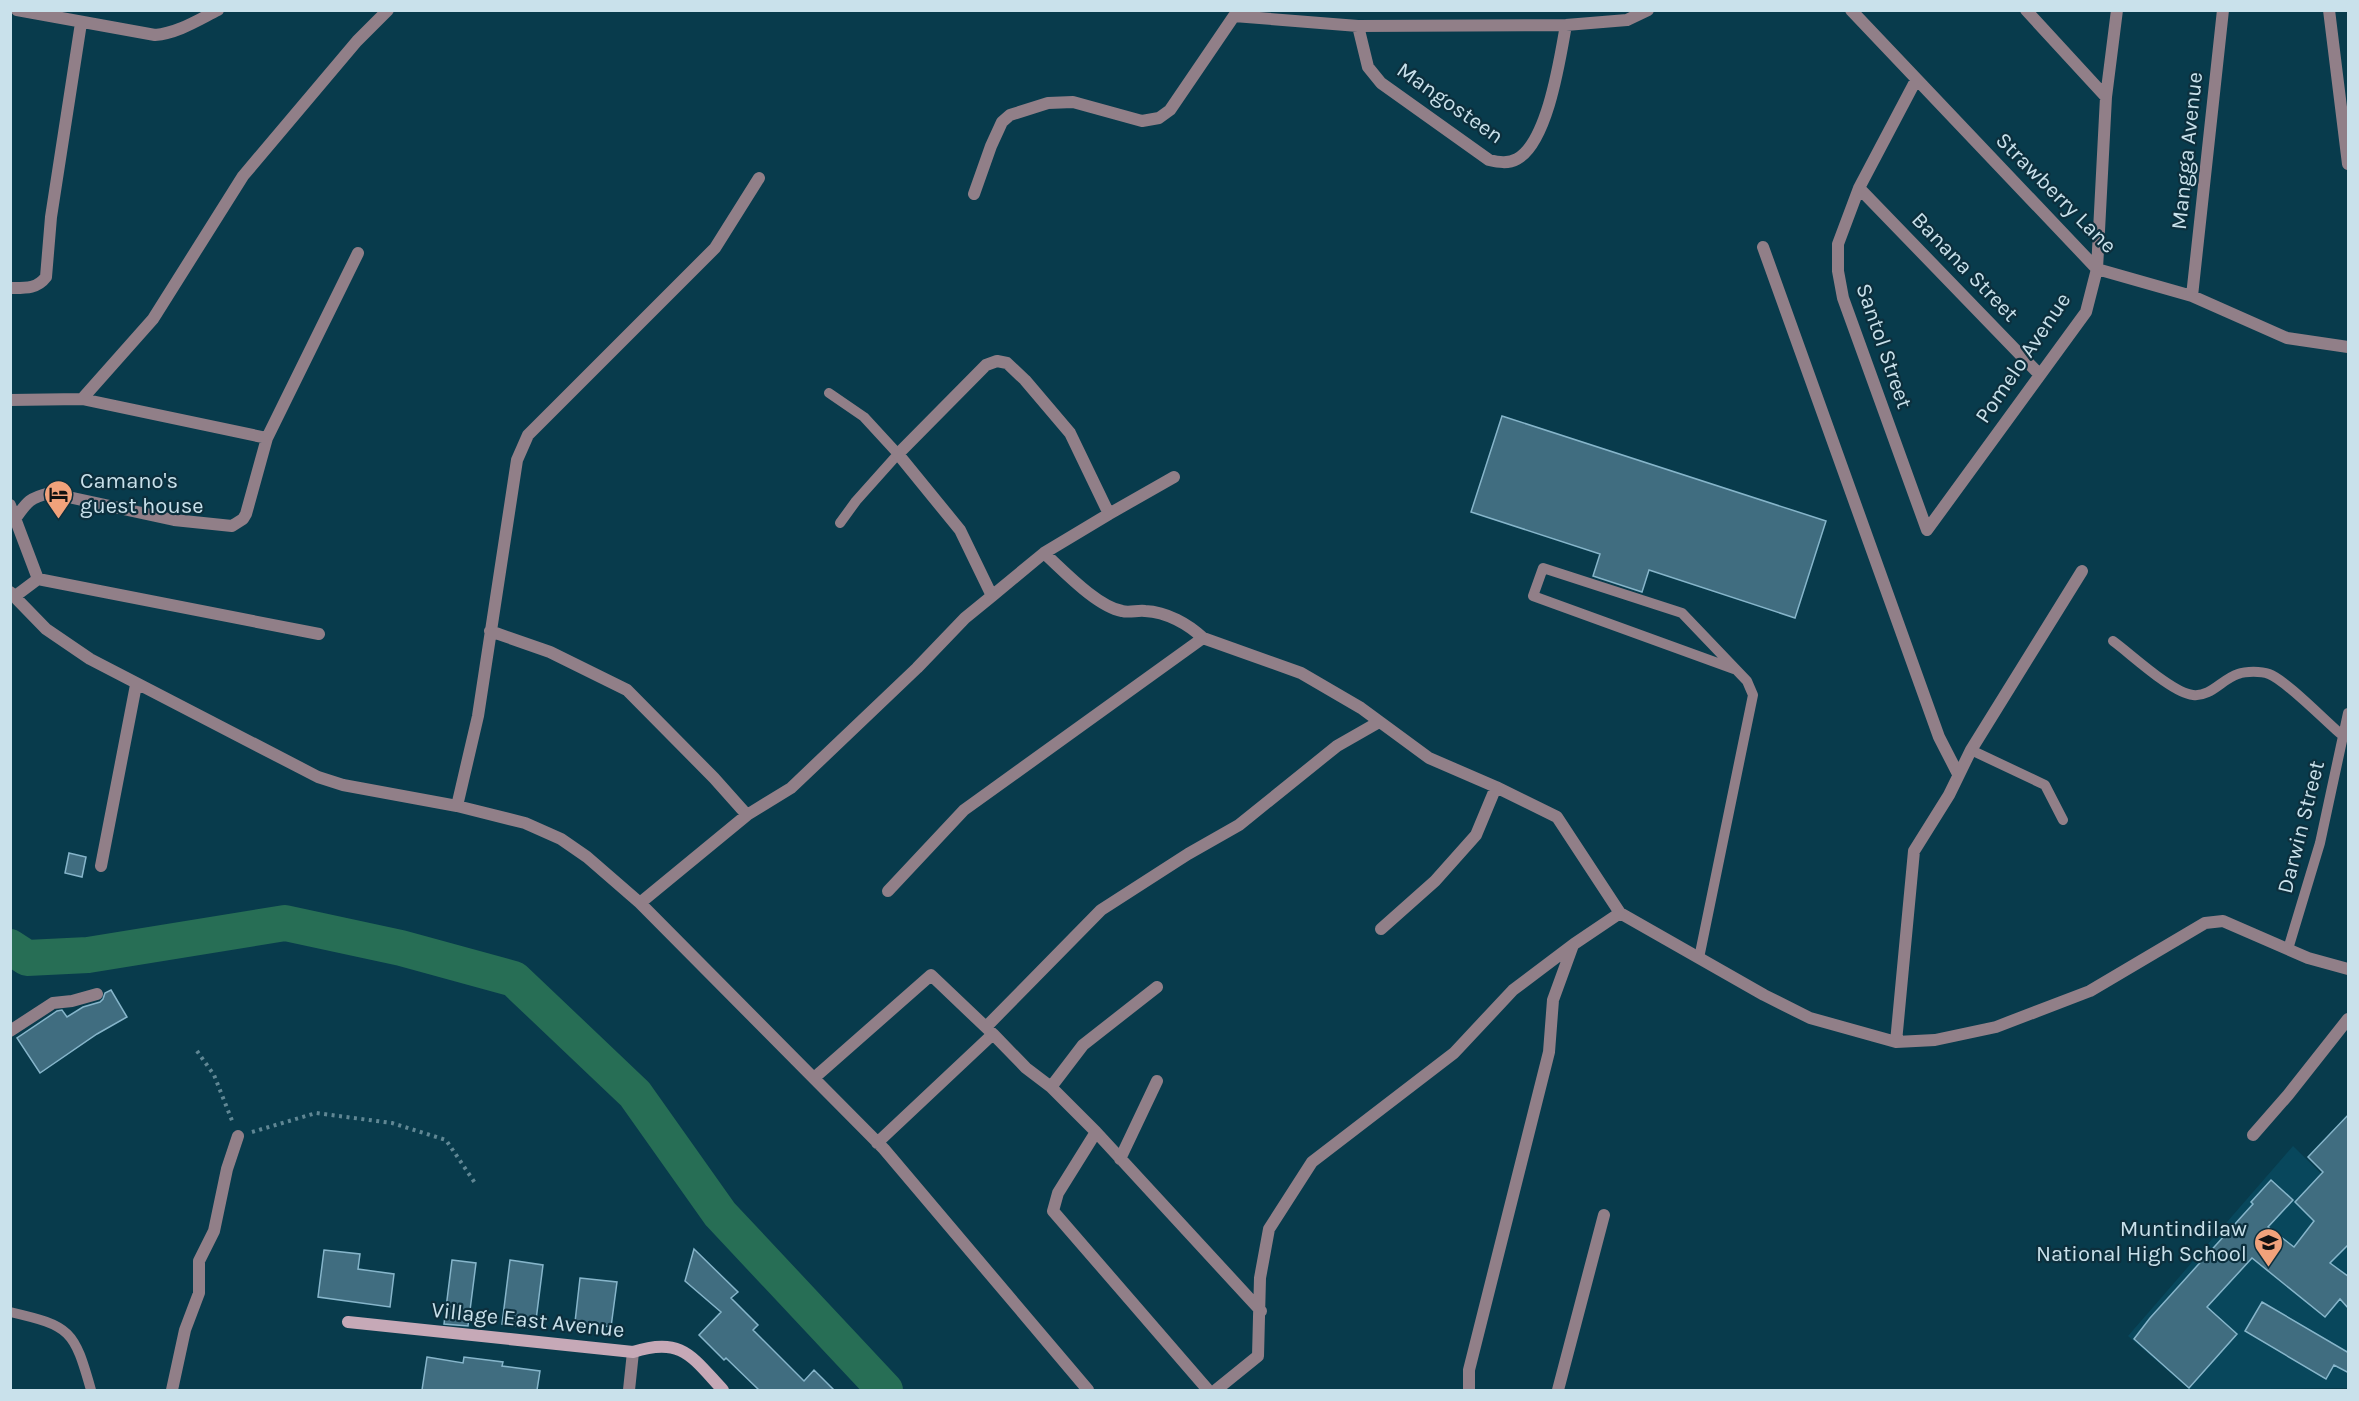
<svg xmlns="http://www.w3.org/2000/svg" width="2359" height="1401" font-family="Karla,sans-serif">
  <rect width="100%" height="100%" fill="#083b4c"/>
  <path fill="#08475c" d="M2293,1146l55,54v188l-158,2 -62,-54z"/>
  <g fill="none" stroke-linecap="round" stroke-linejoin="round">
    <path stroke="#276e55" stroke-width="36" d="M10,947l17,11 61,-3 197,-32 116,25 113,31 121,115 85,120 165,176"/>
  </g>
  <path fill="#406d80" stroke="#86b5ca" stroke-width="1.5" d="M1502,416l324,105 -31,97 -146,-48 -7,22 -49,-16 7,-22 -129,-42z
    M69,853l17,4 -4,20 -17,-4z
    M111,990l16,27 -30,17 -57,39 -23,-35 40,-27 5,-1 5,7 16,-10 17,-5 3,-3 2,-6z
    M2349,1114v130l-19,19 19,14v32l-9,-10 -15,18 -73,-59 -45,49 30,27 -48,54 -55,-49 16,-21 103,-114 -2,-2 20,-22 22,20 -25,27 26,20 20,-26 -19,-19 28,-30 -15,-15z
    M694,1249l44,43 -7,6 27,27 -5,5 51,51 10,-11 20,20h-75l-33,-32 -2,2 -25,-25 22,-23 -36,-31z
    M324,1250l36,4 -2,15 36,5 -4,33 -72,-10z
    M452,1260l24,3 -8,63 -24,-2z
    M510,1260l33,5 -8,63 -33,-4z
    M580,1278l37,4 -6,45 -36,-5z
    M2262,1302l87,51v20l-15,-8 -8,14 -81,-48z
    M427,1357l36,6 1,-6 39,5 -1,4 38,5 -3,19h-115z"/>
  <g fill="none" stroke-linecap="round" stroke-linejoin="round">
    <path stroke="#608794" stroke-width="4" stroke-dasharray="3 4.5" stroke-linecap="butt" d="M197,1051l17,24 19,48
      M252,1132l64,-19 76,10 54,17 29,43"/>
    <path stroke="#917f88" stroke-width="10" d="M829,393l35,24 34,37 -42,47 -16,22
      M2113,641c18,13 59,52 80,54 18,2 29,-16 45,-21 8,-3 23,-3 31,0 17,6 58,49 74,62
      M1971,750l74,35 18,35
      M2288,949l32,-106 28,-130
      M1699,958l54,-263 -6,-14 -65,-68 -139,-45 -10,28 201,73
      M10,1312c61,14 64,18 81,78"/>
    <path stroke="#917f88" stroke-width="12" d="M17,10l138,25c23,-2 43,-15 63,-25
      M1851,10l246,259 95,27 95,42 61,9
      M2026,10l80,87
      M2329,10l19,154
      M1358,26l10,41 13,16 108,77c9,2 19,4 28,-1 31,-17 43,-101 49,-134
      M1916,80l-57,108 -21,56v27l5,27 84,232
      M1859,188l181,187
      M974,194l17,-48 11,-24 8,-7 38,-12 25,-1 69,19 17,-3 11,-8 64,-94 124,10 208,-1 61,-5 21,-10
      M1763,247l176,490 19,37
      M10,288c15,0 27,1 36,-11l5,-60 30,-194
      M2192,296l31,-286
      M82,399l185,39 91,-185
      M10,400l72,-1 71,-80 90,-143 114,-135 31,-31
      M10,505l28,74 -24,18
      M1109,514l65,-37
      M15,519c12,-17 14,-21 35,-26l124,27 58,6 11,-7 3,-5 21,-76
      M1927,530l159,-218 11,-43 9,-172 11,-87
      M1044,553c19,17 52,53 78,58 7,2 16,-1 23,0 22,1 43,13 58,27
      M38,579l281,55
      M10,592l36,37 44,30 228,118 25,8 114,21 68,17 36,16 26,18 53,46 244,246 204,241
      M490,631l60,21 77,38 87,88 33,37 44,-27 126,-120 48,-50 27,-22 52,-43 65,-39 -39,-81 -45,-53 -18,-17 -10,-2 -11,4 -88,89 62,76 32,66
      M457,806l21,-90 39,-256 11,-25 187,-187 44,-70
      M101,866l35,-181
      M888,891l76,-81 239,-172 98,35 60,35 68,50 67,29 61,30 63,96
      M640,903l107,-88
      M1381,929l54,-48 41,-46 20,-48
      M1157,987l-74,58 -32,42 45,45 165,179
      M986,1027l115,-117 87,-56 51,-29 98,-79 42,-24
      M10,1031l43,-28 19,-2 25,-7
      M1896,1042l18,-191 35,-56 22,-45 111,-179
      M814,1078l117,-103 62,59
      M1096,1132l-38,61 -5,18 155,179
      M2253,1135l35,-40 60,-76
      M877,1143l116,-109 33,34 25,19
      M1120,1159l37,-78
      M172,1390l13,-60 14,-37v-32l15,-30 13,-62 11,-33
      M629,1390l4,-38
      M1216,1390l42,-34 2,-78 9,-49 43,-67 142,-109 59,-63 61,-46 46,-31 144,82 46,23 86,24 39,-2 61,-13 94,-36 115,-68 18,-2 85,37 40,11
      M1469,1390v-20l80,-318 4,-52 20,-55
      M1558,1390l46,-175"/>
    <path stroke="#c6a9b7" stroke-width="12" d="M348,1322l285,30c49,-16 59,5 90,38"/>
  </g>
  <defs>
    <symbol id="hotel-pin" viewBox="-11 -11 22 30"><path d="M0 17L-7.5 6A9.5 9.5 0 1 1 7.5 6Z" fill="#f1a27b" stroke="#0c2f3d"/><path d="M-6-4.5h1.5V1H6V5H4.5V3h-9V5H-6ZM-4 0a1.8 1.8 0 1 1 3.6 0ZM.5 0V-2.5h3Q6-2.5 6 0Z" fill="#111"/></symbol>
    <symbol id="school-pin" viewBox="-11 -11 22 30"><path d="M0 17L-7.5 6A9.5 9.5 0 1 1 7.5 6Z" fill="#f1a27b" stroke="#0c2f3d"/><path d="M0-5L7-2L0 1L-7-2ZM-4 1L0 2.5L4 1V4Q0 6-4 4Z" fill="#111"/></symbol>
  </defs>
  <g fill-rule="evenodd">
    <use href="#hotel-pin" x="42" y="478" width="33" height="45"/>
    <use href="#school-pin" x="2252" y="1226" width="33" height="45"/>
  </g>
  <g text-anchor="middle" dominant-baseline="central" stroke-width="4.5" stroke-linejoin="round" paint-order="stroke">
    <g font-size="22" fill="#c9e1eb" stroke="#0c2f3d">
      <text transform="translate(1450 103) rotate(35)">Mangosteen</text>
      <text transform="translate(2187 151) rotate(-84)">Mangga Avenue</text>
      <text transform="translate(2056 193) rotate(45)">Strawberry Lane</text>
      <text transform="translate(1965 267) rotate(46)">Banana Street</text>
      <text transform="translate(1884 346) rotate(71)">Santol Street</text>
      <text transform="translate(2023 358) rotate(-56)">Pomelo Avenue</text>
      <text transform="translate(2301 827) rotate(-76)">Darwin Street</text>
      <text transform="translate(528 1320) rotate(6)">Village East Avenue</text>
    </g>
    <g font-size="22" fill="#c9e1eb" stroke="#0c2f3d" text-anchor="start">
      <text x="80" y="481">Camano's<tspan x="80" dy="25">guest house</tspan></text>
      <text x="2247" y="1229" text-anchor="end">Muntindilaw<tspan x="2247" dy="25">National High School</tspan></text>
    </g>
  </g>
  <rect width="2359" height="1401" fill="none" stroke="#c9e1eb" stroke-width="24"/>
</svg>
